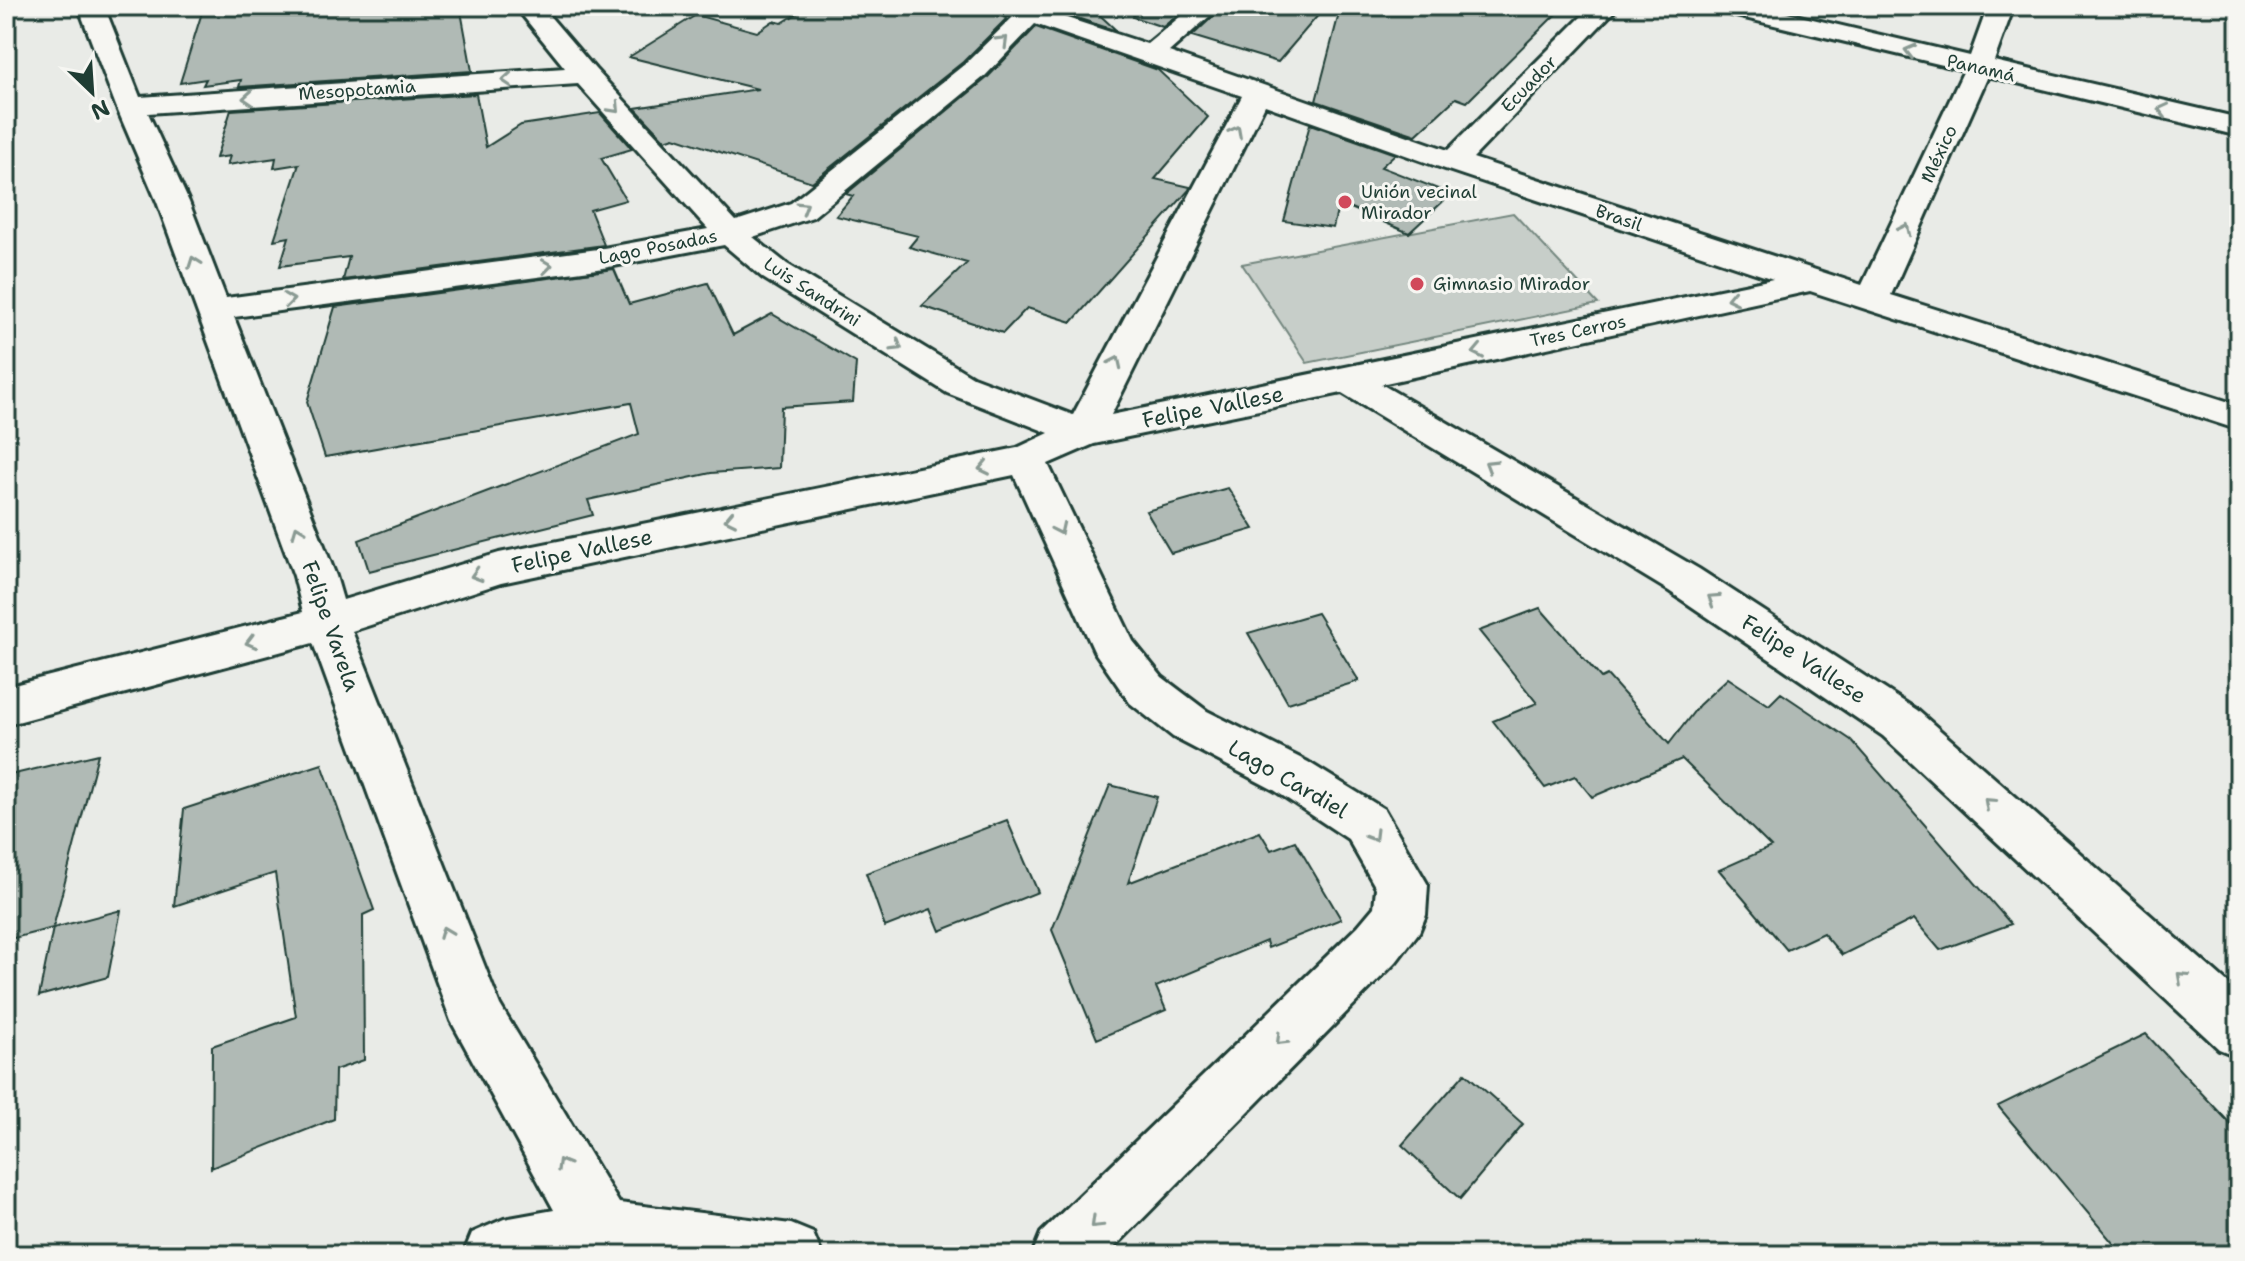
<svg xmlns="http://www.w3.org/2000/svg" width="2245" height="1261" font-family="'Shantell Sans',sans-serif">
  <rect width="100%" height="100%" fill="#e9ebe7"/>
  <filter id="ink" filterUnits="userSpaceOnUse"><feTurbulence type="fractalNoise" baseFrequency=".0125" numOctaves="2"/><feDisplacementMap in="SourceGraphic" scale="16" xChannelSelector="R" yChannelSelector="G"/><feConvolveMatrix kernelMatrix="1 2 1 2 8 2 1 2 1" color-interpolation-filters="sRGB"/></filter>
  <g filter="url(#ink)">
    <path fill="#c7cec9" stroke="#73867e" stroke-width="2" d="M1513,213l85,91 -291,59 -65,-99z"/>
    <path fill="#b0bab5" stroke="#1f3d34" stroke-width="2" d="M204,6h256l12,65 -233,16 2,-7 -38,5 3,-6 -26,4z
      M809,6h179l6,8 13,4 -44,44 -151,120 -138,-45 -9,3 -30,-32 123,-19 -129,-32 67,-42 61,17 16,-11 9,2z
      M1040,6h50l27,25z
      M1135,6h53l-25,21 -30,-10z
      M1224,6h102l-48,56 -86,-26z
      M1341,6h223l-97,96 -11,-4 -40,37 -100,-34z
      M1036,27l122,43 50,47 -53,62 35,8 -1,3 -117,132 -45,-14 -24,25 -81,-27 45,-43 -58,-16 9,-11 -82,-20 17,-20 -7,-2 141,-116z
      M476,94l10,53 35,-22 79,-12 32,36 -31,9 25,42 -36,10 14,35 -261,35 6,-23 -69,9 9,-29 -15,3 25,-76 -25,4 2,-10 -49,7 3,-9 -14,2 15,-48z
      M1310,124l85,30 -14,13 70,27 -42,39 -70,-30 -6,25 -49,-7z
      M614,269l15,35 79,-21 25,52 39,-21 84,49 -3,39 -72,5 -2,61 -68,5 -123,27 5,15 -224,56 -10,-31 280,-106 -8,-31 -306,54 -18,-55 28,-95z
      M1228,488l26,41 -83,24 -25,-42z
      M1540,608l61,70 6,-3 62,69 30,-39 29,-27 41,27 12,-12 70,47 160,184 -71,26 -26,-31 -72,36 -19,-22 -36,17 -68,-80 52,-23 -89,-88 -90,38 -17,-21 -30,12 -52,-67 44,-18 -58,-72z
      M1317,613l42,68 -71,22 -40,-70z
      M98,754l-45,174 -47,12v-164z
      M322,764l52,146 -11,5 1,145 -29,10 -1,49 -123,49 1,-122 84,-29 -21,-144 -101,33 10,-97z
      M1110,785l47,12 -29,86 132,-51 11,18 24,-9 46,78 -73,29 -2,-7 -110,46 10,23 -69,29 -45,-109z
      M1007,820l31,72 -98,39 -9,-22 -46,18 -19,-54z
      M121,910l-13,67 -69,19 14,-68z
      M2146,1034l93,99v122h-116l-125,-149z
      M1465,1073l58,51 -63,75 -58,-54z"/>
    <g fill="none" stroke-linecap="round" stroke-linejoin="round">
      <defs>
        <path id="street" d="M78,6h26l36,91 425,-29 -50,-62h26l54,63 141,152 55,-18 174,-139 48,-47 -18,-6 -4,-5h39l117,38 46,-38h28l-52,46 279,98 144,-144h27l-146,152 389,127 102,-215 -249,-59 -4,-5h46l213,50 18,-50h26l-20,55 245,57v18l-251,-60 -97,219 348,110v25l-429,-139 -429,93 318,185 218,141 322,283v64l-20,-8 -336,-313 -214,-145 -327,-198 -248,51 -46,20 85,177 29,36 45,34 101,51 76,47 44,76 -2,30 -7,17 -23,30 -289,293h-75l9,-22 317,-307 16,-19 2,-19 -28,-49 -74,-49 -101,-53 -43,-34 -36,-52 -80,-176 -513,108 -149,48 148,374 119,198 172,21 22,9 9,22h-359l9,-22 32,-14 50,-9 -103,-189 -138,-378 -307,82v-38l297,-75 -9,-36 -137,-374 -41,-96zM1035,24l207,72 -169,319 -100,-38 -186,-113 -34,-27 60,-20 172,-141zM578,84l130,145 -110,20 -372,49 -37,-96 -41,-89zM1265,105l177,63 331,111 -662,136zM724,245l39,33 184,115 102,40 -32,15 -518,105 -156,47 -7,-24 -102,-259 364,-48z"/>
      </defs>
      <use href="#street" stroke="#1f3d34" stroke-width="6"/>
      <use href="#street" fill="#f6f6f2" fill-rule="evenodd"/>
    </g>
    <defs><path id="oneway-chevron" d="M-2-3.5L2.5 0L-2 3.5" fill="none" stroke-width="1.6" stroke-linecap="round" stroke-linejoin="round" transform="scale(2)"/></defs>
    <g stroke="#8a9a93">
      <use href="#oneway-chevron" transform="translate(1003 41) rotate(-45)"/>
      <use href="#oneway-chevron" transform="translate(1910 51) rotate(-166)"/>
      <use href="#oneway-chevron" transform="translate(507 80) rotate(176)"/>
      <use href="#oneway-chevron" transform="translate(248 98) rotate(176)"/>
      <use href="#oneway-chevron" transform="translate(615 108) rotate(47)"/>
      <use href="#oneway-chevron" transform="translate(2163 110) rotate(-167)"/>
      <use href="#oneway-chevron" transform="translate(1236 131) rotate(-62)"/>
      <use href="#oneway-chevron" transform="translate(803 207) rotate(-31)"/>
      <use href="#oneway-chevron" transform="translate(1905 229) rotate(-65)"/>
      <use href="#oneway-chevron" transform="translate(194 262) rotate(-110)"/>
      <use href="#oneway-chevron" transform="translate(547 266) rotate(-8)"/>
      <use href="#oneway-chevron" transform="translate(1732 298) rotate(168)"/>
      <use href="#oneway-chevron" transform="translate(289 300) rotate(-8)"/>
      <use href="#oneway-chevron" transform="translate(897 346) rotate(32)"/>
      <use href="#oneway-chevron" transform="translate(1478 352) rotate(168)"/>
      <use href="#oneway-chevron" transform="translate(1116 362) rotate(-65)"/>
      <use href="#oneway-chevron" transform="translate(1490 465) rotate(-149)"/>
      <use href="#oneway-chevron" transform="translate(984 468) rotate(168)"/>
      <use href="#oneway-chevron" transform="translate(730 519) rotate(168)"/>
      <use href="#oneway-chevron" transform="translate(1059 529) rotate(65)"/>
      <use href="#oneway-chevron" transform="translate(298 531) rotate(-111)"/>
      <use href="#oneway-chevron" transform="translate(476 575) rotate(163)"/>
      <use href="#oneway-chevron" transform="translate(1713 599) rotate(-147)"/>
      <use href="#oneway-chevron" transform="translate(251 642) rotate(165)"/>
      <use href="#oneway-chevron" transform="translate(1989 803) rotate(-138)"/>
      <use href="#oneway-chevron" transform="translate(1373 836) rotate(59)"/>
      <use href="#oneway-chevron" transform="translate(445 932) rotate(-111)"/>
      <use href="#oneway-chevron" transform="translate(2182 977) rotate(-138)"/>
      <use href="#oneway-chevron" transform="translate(1281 1040) rotate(135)"/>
      <use href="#oneway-chevron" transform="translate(562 1164) rotate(-120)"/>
      <use href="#oneway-chevron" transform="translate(1096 1223) rotate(136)"/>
    </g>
  </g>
  <g fill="#d1495b" stroke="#f6f6f2" stroke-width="3">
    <circle cx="1345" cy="202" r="8"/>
    <circle cx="1417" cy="284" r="8"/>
  </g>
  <g text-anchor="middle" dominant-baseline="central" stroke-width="6" stroke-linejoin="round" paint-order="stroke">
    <g font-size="18" fill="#1f3d34" stroke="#f6f6f2">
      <text transform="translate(1981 68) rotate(13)">Panamá</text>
      <text transform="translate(1529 84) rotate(-46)">Ecuador</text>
      <text transform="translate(357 90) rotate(-4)">Mesopotamia</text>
      <text transform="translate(1939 154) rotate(-65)">México</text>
      <text transform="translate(1619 218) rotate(19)">Brasil</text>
      <text transform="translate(658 247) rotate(-11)">Lago Posadas</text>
      <text transform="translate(812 292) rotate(33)">Luis Sandrini</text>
      <text transform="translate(1578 331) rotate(-12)">Tres Cerros</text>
    </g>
    <g font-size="18" fill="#1f3d34" stroke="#f6f6f2" text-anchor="start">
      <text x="1361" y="192">Unión vecinal<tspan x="1361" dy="21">Mirador</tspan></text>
      <text x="1433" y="284">Gimnasio Mirador</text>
    </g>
    <g font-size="22" fill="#1f3d34" stroke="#f6f6f2">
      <text transform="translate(1213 407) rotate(-11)">Felipe Vallese</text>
      <text transform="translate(582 551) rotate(-12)">Felipe Vallese</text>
      <text transform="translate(331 626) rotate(71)">Felipe Varela</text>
      <text transform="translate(1804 659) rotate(33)">Felipe Vallese</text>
      <text transform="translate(1288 779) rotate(30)">Lago Cardiel</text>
    </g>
  </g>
  <rect width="2245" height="1261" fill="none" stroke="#f6f6f2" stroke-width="32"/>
  <rect x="16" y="16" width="2213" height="1229" fill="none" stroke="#1f3d34" stroke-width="3" filter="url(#ink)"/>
  <g transform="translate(92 92) rotate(155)" stroke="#f6f6f2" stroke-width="6" paint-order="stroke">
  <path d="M0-6L14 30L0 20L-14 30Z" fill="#1f3d34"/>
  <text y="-12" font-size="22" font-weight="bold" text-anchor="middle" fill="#1f3d34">N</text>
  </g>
</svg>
